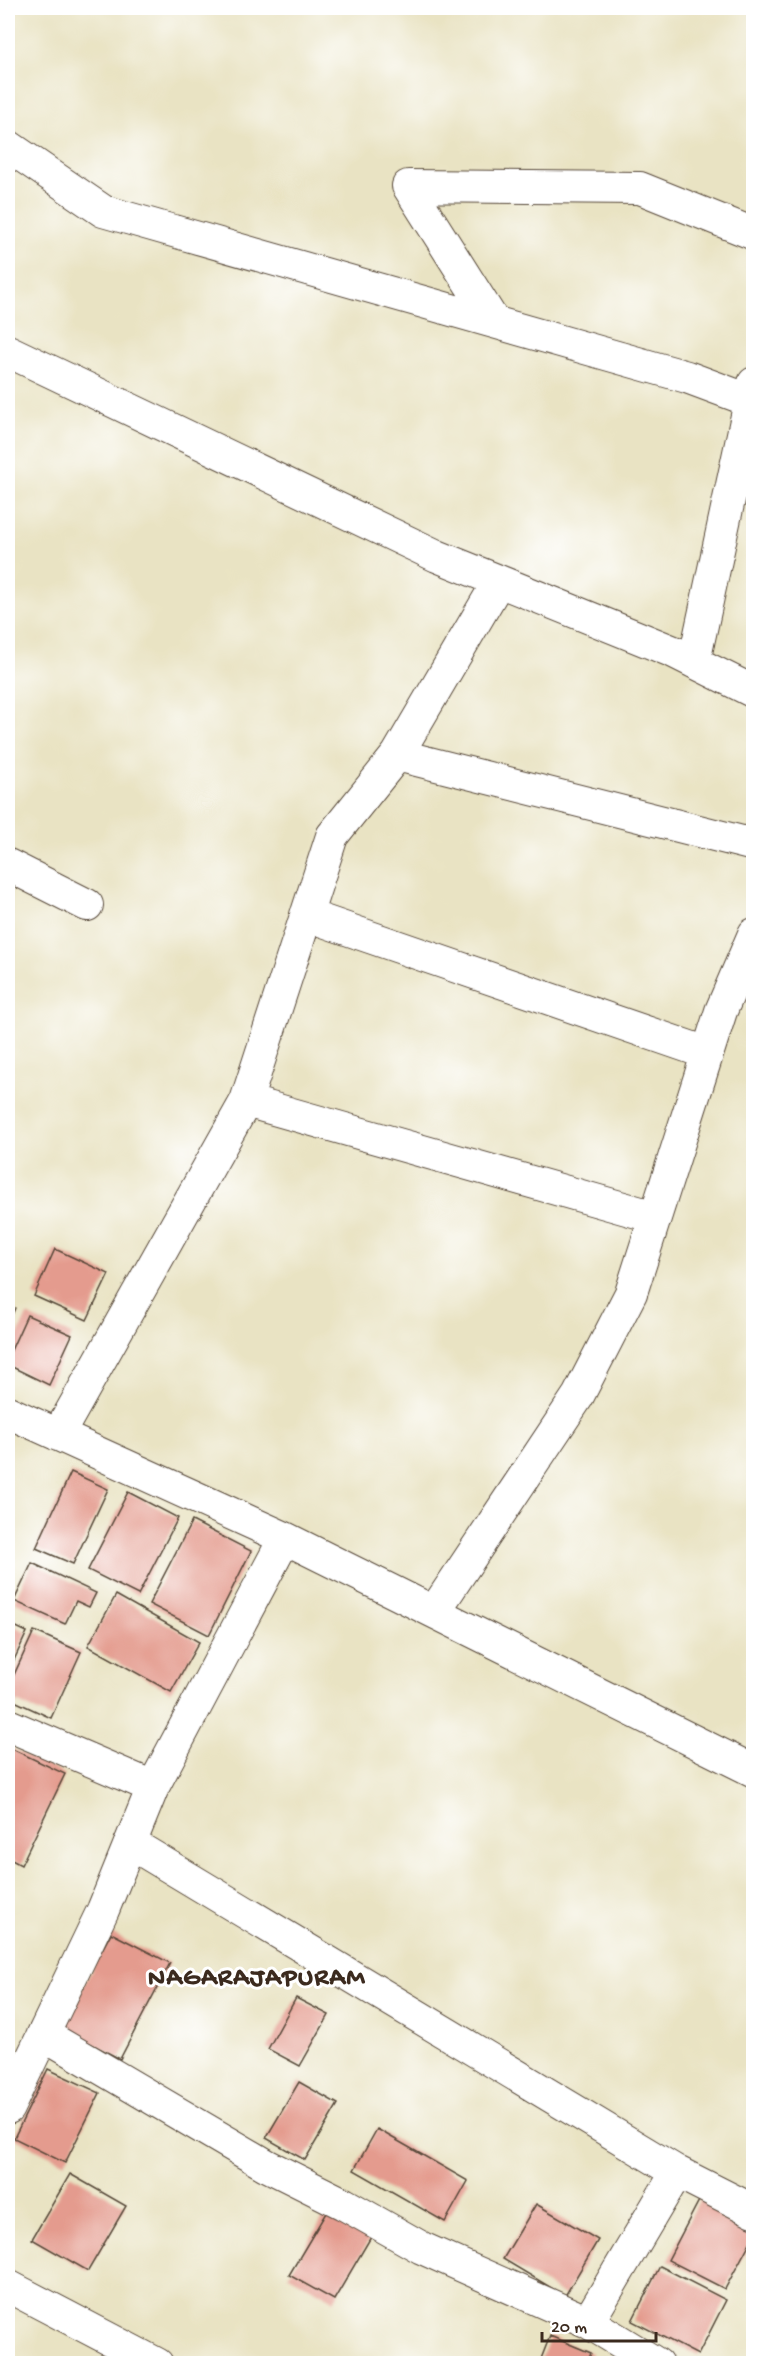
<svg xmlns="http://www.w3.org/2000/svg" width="761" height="2371" font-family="'Gochi Hand',sans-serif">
  <rect width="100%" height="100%" fill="#fff"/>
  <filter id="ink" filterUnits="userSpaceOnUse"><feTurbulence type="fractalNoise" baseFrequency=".0167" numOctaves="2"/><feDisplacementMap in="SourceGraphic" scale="12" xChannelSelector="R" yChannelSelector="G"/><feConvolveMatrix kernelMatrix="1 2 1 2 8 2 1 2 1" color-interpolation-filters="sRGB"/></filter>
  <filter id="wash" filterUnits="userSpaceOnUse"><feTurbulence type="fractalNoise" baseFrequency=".008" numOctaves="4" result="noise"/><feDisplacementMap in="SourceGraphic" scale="24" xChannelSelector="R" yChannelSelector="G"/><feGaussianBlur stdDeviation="1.35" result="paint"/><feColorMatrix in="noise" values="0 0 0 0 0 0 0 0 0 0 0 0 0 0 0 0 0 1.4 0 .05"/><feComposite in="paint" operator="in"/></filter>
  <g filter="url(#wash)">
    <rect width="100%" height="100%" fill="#e9e3c3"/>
    <g id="blocks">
      <path fill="#e49b8e" d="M55,1249l54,25 -22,46 -53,-24z
        M8,1304l7,4 -7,16z
        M27,1315l45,20 -23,50 -41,-20v-8z
        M71,1472l37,17 -35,75 -37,-16z
        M128,1492l50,26 -40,77 -50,-25z
        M192,1521l59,30 -42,84 -60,-31z
        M32,1563l64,30 -7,14 -13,-6 -11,23 -51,-23z
        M116,1595l83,47 -28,50 -83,-46z
        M8,1623l19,9 -19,41z
        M34,1631l47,21 -30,66 -43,-20v-10z
        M8,1747l57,27 -44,91 -13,-7z
        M111,1933l59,30 -50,96 -59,-31z
        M296,1998l33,17 -29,51 -32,-17z
        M48,2069l52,24 -35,70 -51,-25z
        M299,2082l39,22 -33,56 -39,-22z
        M377,2129l91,52 -23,41 -91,-52z
        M70,2174l56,32 -38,65 -56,-32z
        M703,2193l51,27v15l-29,54 -57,-29z
        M536,2204l62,36 -33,56 -62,-37z
        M327,2211l44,26 -37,63 -45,-25z
        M660,2266l66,34 -28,55 -66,-34z
        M550,2336l41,17 -4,11h-48z"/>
    </g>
  </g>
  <g filter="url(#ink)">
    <use href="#blocks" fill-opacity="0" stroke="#554637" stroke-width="1.5"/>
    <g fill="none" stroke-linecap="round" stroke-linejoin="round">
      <defs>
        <path id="street" d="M8,146l95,65 584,166 67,25
          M494,322l-86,-136 232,2 114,46
          M8,351l429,205 237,96 80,40
          M694,662l60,-279
          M397,755l357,90
          M8,865l79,40
          M306,915l401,138
          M246,1101l409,116
          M8,1412l277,126
          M58,1435l188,-334 86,-265 65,-81 102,-174
          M434,1612l144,-216 53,-103 90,-282 33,-77
          M8,1725l145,62 132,-249 469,233
          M130,1843l547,329
          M43,2034l223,131 78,39 78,44 166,74 69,42
          M8,2108l95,-198 50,-123
          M8,2286l149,78
          M588,2322l89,-150 77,39"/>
      </defs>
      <use href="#street" stroke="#554637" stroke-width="34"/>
      <use href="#street" stroke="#fff" stroke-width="32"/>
    </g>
  </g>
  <g text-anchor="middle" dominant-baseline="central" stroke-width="6" stroke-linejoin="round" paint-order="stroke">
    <g font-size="26" font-weight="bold" letter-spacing="1.5" fill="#3b2a1e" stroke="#fff">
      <text x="257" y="1979">NAGARAJAPURAM</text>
    </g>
  </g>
  <rect width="761" height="2371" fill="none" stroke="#fff" stroke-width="30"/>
  <path d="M542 2332v9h114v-9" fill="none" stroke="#3b2a1e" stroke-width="3"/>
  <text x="551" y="2332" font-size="18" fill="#3b2a1e" stroke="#ffffff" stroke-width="4.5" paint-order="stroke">20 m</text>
</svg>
